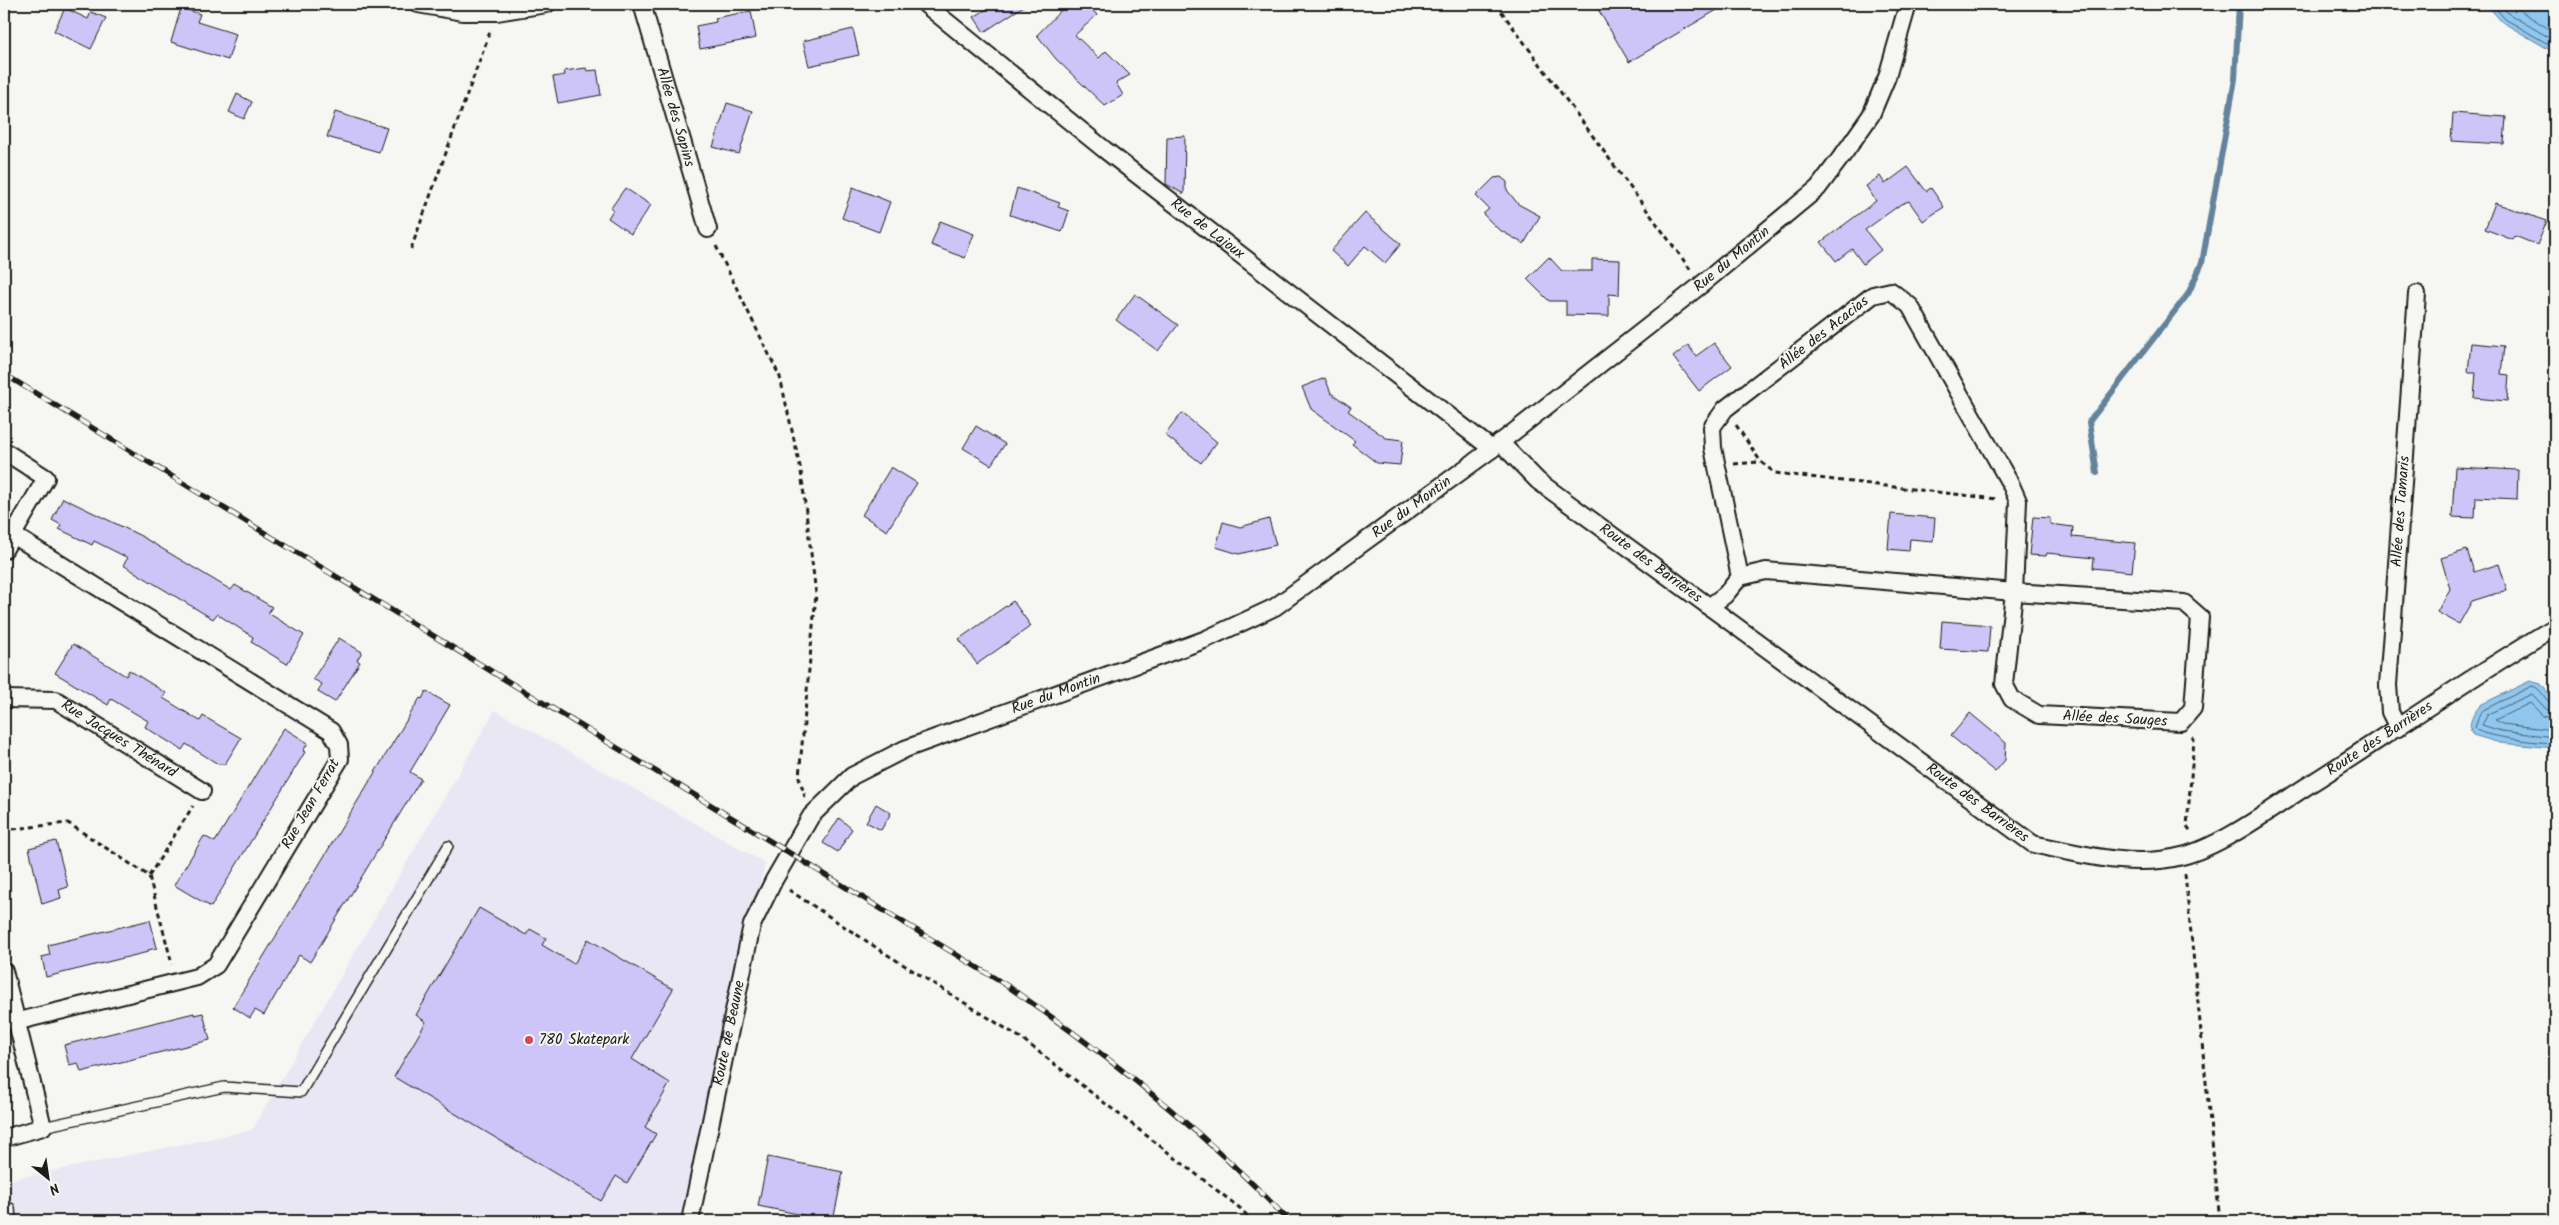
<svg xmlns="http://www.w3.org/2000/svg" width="2559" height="1225" font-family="Kalam,sans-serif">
  <rect width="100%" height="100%" fill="#f6f6f2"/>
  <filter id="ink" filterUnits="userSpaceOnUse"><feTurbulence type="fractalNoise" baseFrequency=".02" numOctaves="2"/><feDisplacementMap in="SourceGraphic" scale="10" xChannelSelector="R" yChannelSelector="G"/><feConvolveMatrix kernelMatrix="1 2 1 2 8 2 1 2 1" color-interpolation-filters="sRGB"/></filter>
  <g filter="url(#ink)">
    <path fill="#eae7f4" d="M495,710l270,153 -86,358h-675v-40l248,-51z"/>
    <path fill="#90c7ef" stroke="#62839b" d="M2486,4h69v49l-53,-31z
      M2530,681l11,3 14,18v46l-55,-5 -27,-8c-7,-10 1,-24 9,-31z"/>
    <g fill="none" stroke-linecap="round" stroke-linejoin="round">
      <path stroke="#4a6070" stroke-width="1" d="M2492,4l13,15 50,29
        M2499,4l10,10 46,27
        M2510,4l45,29
        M2555,705c-11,-2 -12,-17 -23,-19l-47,23 -5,4 -5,15c7,9 66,15 80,15
        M2555,712l-9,-3 -14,-15 -44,20 -6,11 19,6 54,6
        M2555,719l-12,-3 -13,-13 -35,17 7,4 53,6"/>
      <path stroke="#62839b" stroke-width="6" d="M2097,473l-8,-51 99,-128 14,-31 33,-184 4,-75"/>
    </g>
    <path fill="#cdc5f7" stroke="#1c1c1c" d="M995,4h32l-43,28 -10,-15z
      M1067,4h20l10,11 -22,20 24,23 7,-7 24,24 -14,8 7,12 -18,11 -49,-47 -19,-24z
      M1595,4h132l-98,58z
      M65,8l23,11 3,-7 15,6 -15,31 -37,-18z
      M181,8l19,6 -3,8 39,12 -8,26 -57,-18z
      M751,11l5,27 -56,11 -4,-23 20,-4 -1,-4z
      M853,29l6,26 -50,11 -6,-25z
      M586,68l1,3 10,-1 4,25 -43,8 -5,-26 12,-2 -1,-4z
      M237,94l15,8 -8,17 -15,-7z
      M727,103l26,8 -14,43 -26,-7z
      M335,112l52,16 -8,24 -52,-15z
      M2453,113l53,4 -2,27 -53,-3z
      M1185,136l-1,58 -18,-10 1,-47z
      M1908,167l18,24 5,-3 13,19 -21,14 -14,-20 -8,3 -36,26 16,20 -18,14 -11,-15 -16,12 -15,-19 55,-41 -10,-15 14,-10 5,8z
      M1501,177l6,5v8l11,14 22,12 -16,28 -26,-15 -15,-15 6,-5 -13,-13 18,-18z
      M853,187l37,15 -11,30 -37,-14z
      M625,188l26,17 -20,29 -23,-16 5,-8 -2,-2z
      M1017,188l43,15 -2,4 11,4 -7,21 -52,-17z
      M2495,203l52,18 -10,24 -22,-9 -2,4 -28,-11z
      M1365,213l36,31 -16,19 -20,-17 -17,20 -17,-15z
      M940,221l34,13 -9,24 -34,-13z
      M1549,257l13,14h30v-12l28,1 -1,35 -10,-1v22l-43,-1v-14h-17l-22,-22z
      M1135,294l43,31 -20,26 -42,-31z
      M1714,343l18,23 -33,25 -26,-34 15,-12 8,11z
      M2471,343l33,3 -3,28 8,1 -2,26 -33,-3 2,-26h-8z
      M1325,378l6,15 20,14 -3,4 38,27 17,2 -3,25 -23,-2 -25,-19 3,-3 -44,-32 -9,-22z
      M1182,413l35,29 -16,21 -36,-28z
      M976,426l29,18 -14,21 -28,-17z
      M891,467l26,16 -30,48 -25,-16z
      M2455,467l63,3 -1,29 -41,-2 -1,21 -23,-1z
      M63,498l78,38 90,54 4,-5 37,22 -4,6 36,22 -17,29 -36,-22 2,-5 -36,-23 -4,5 -90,-54 5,-7 -34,-17 -2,4 -33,-16 2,-4 -9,-5z
      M1891,514l44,4 -2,23 -23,-2 -1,12 -21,-2z
      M2033,517l17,1v6l23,3 -1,10 63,6 -3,29 -39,-4 1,-10 -47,-5 -1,3 -17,-1z
      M1269,519l7,26 -37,9 -23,-7 7,-25 17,5z
      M2467,550l7,22 25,-8 8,26 -35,11 -13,23 -22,-12 13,-23 -9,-31z
      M1013,601l18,25 -54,38 -18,-25z
      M1942,621l48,4 -2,27 -48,-3z
      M339,638l23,14 -5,8 3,2 -25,40 -17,-10 4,-8 -9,-5z
      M73,644l53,32 3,-6 37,23 -3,5 37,23 3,-5 38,22 -16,26h-7l-32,-20 -4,6 -37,-23 3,-6 -37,-22 -3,6 -53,-32z
      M426,691l24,14 -40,67 11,7 -111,183 -11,-7 -35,60 -9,-5 -5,8 -17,-11 187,-309 2,1z
      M1970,713l36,30 -1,17 -10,12 -44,-36z
      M284,728l24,15 -5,8 2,1 -94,155 -37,-22 30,-49 11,6z
      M876,804l15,9 -10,17 -15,-8z
      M839,818l13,11 -14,23 -15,-9z
      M56,841l12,46 -9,3 2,8 -19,6 -13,-56z
      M479,908l47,27 4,-6 16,9 -4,7 32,19 14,-25 85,50 -41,70 38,24 -25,44 11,7 -29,49 -11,-7 -15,25 -207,-124 32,-55 -10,-7z
      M150,920l7,28 -9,2v2l-102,25 -4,-20 8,-2 -2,-10z
      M194,1013v2l9,-2 7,27 -129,32 -3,-9 -9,2 -5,-20z
      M768,1157l75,15 -10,49 -75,-15z"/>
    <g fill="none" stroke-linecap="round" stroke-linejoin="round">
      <defs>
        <path id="service" d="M43,1127l181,-40 77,5 147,-246
          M4,1209l6,-1 1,13"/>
        <g id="minor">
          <path d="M418,4l45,8h34l50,-8"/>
          <path id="s1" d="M642,4l66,225"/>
          <path id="s2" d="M925,4l180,146 387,299"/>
          <path id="s3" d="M1500,442l38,39 495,363c48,10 100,25 149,12 38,-9 88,-46 122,-68 84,-53 166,-111 251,-161"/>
          <path d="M4,451l42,27 -42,72"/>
          <path d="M13,535l318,196 8,14 1,14 -124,206 -19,12 -182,45"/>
          <path d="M1709,607l16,-12 15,-18 26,-6 248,21 170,11 16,14 -7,91 -12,14 -142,-7 -27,-16 -8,-15 10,-92 4,-91 -7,-16 -101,-179 -19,-15 -18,4 -148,114 -13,18 1,21 27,129"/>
          <path id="s4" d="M4,699l52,1 146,91"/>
          <path id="s5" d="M2398,728l-8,-16 -2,-27 29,-391"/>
          <path d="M4,971l39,156 -39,11"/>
          <path id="s6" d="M690,1221l62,-296 22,-45 37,-64 41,-40 53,-27 299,-109 71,-33 217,-158 209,-164 117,-97 27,-36 26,-37 16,-38 21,-73"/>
        </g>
      </defs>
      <use href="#service" stroke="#1c1c1c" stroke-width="12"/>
      <use href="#minor" stroke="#1c1c1c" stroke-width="20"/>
      <path stroke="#1c1c1c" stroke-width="3" stroke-dasharray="5 4" stroke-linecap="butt" d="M1496,4l194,265
        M716,246l64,131 21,94 15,123 -17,183 6,20
        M411,249l80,-220
        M1736,425l25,37 14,11 222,26
        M1734,464l26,-2
        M2192,737l2,3 -7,86 5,7
        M4,830l64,-7 81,53 23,88
        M2185,874l35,347
        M149,876l44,-70
        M789,890l94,62 138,86 220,171 11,12"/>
      <use href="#service" stroke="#f6f6f2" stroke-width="9"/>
      <use href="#minor" stroke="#f6f6f2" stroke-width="16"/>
      <defs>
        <path id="rail" d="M4,374l1002,611c102,70 198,146 283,236"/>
      </defs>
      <use href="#rail" stroke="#1c1c1c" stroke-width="5.5"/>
      <use href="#rail" stroke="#f6f6f2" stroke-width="4" stroke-dasharray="11" stroke-linecap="butt"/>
    </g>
  </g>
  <circle fill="#d1495b" stroke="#f6f6f2" stroke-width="2" cx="529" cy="1040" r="5"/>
  <g text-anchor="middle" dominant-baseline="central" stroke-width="4" stroke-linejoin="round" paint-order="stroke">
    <g font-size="15" fill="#1c1c1c" stroke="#f6f6f2">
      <text stroke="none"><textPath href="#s1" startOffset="118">Allée des Sapins</textPath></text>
      <text stroke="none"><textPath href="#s2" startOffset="361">Rue de Lajoux</textPath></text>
      <text stroke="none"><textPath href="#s6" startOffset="1514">Rue du Montin</textPath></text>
      <text transform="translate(1824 333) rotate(-38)">Allée des Acacias</text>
      <text stroke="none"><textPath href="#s6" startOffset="1109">Rue du Montin</textPath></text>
      <text stroke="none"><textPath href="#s5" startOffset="219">Allée des Tamaris</textPath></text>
      <text stroke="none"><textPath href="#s3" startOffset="194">Route des Barrières</textPath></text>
      <text stroke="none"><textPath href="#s6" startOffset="704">Rue du Montin</textPath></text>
      <text transform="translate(2115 719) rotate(3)">Allée des Sauges</text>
      <text stroke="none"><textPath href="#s4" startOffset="126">Rue Jacques Thénard</textPath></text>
      <text stroke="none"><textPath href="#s3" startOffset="1050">Route des Barrières</textPath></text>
      <text stroke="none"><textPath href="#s3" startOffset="599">Route des Barrières</textPath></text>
      <text transform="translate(311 804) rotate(-60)">Rue Jean Ferrat</text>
      <text stroke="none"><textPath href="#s6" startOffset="192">Route de Beaune</textPath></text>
    </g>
    <g font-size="15" fill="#1c1c1c" stroke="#f6f6f2" text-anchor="start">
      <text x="539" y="1040">780 Skatepark</text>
    </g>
  </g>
  <rect width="2559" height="1225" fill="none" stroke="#f6f6f2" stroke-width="20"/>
  <rect x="10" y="10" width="2539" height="1205" fill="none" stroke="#1c1c1c" stroke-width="2" filter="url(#ink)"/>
  <g transform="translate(48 1178) rotate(150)" stroke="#f6f6f2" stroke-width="4" paint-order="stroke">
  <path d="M0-4L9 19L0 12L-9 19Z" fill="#1c1c1c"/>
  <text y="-8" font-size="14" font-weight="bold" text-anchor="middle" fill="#1c1c1c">N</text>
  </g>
</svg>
